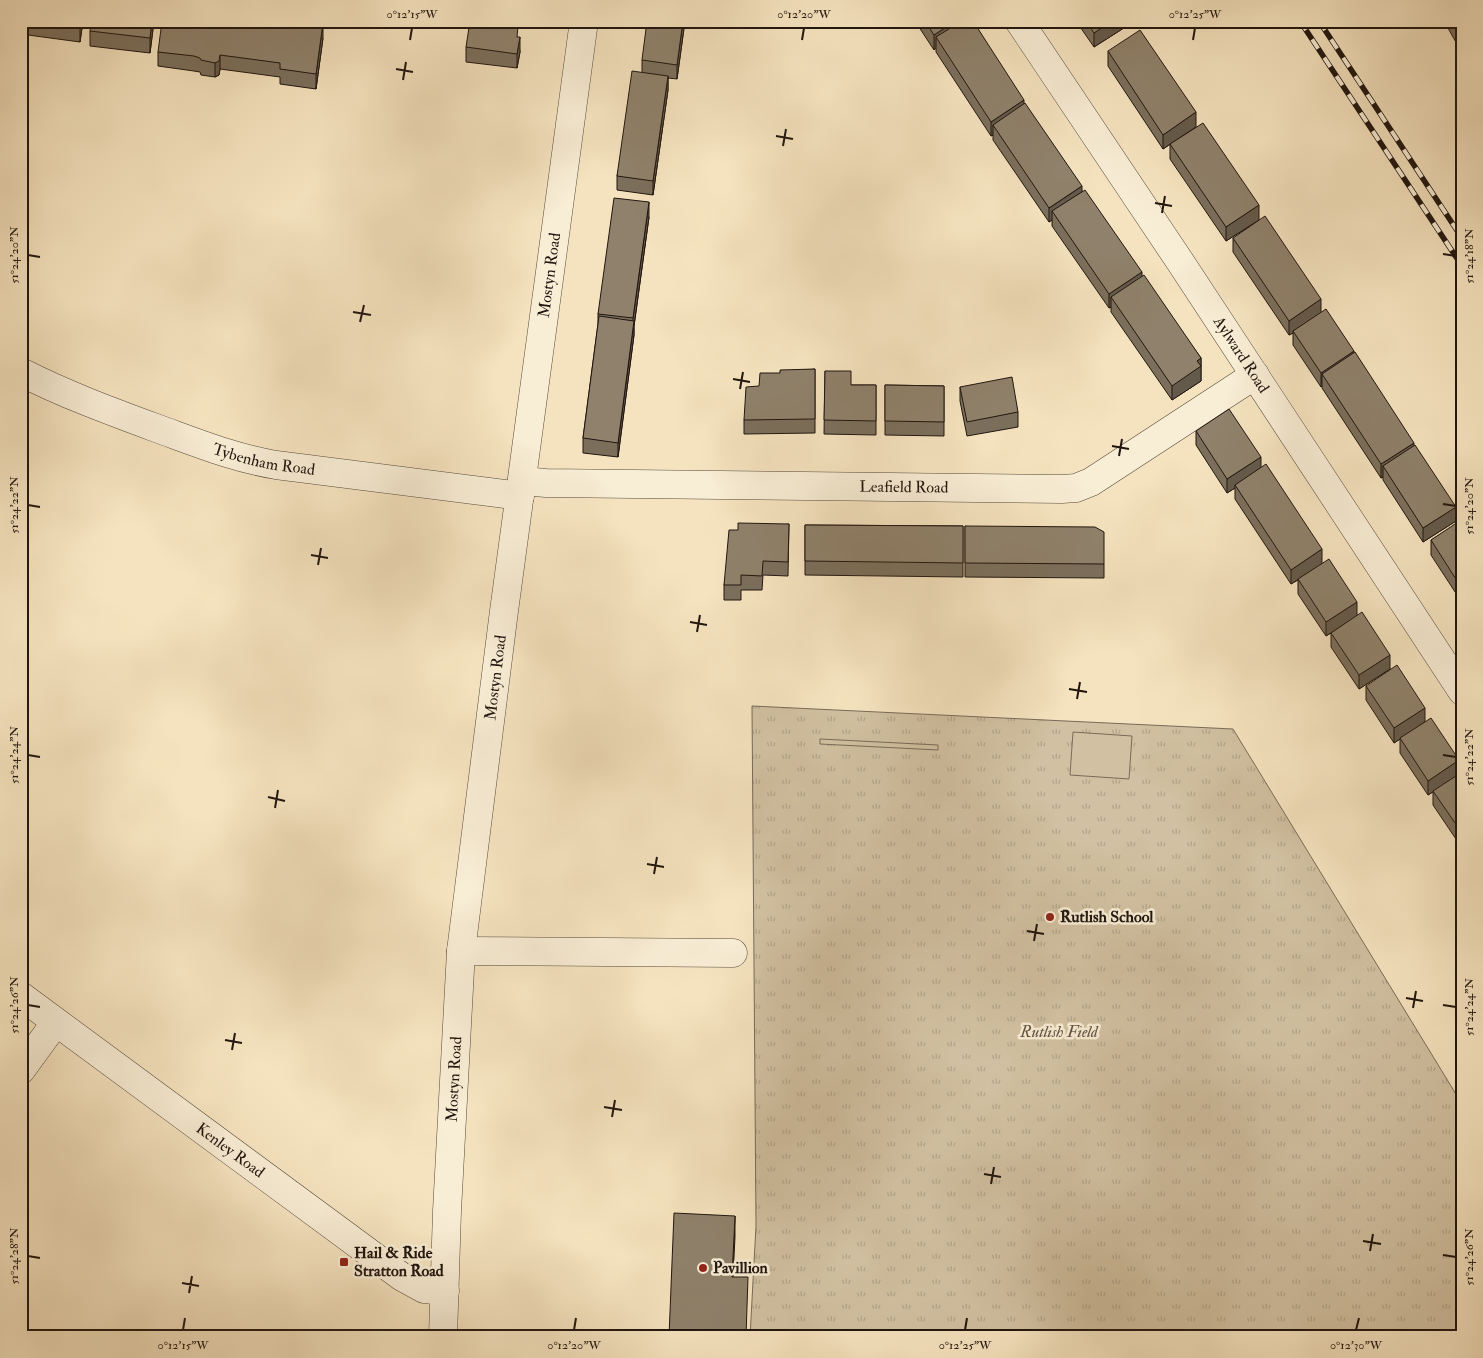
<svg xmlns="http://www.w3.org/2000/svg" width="1483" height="1358" font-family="'IM FELL Double Pica',serif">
  <defs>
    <pattern id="grass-tufts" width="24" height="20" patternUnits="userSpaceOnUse" patternTransform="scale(1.25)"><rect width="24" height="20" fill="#d1c0a1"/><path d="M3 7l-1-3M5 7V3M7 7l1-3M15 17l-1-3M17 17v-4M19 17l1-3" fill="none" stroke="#b3a489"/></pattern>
  </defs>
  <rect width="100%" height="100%" fill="#f5e3bf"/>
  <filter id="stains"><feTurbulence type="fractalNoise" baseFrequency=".004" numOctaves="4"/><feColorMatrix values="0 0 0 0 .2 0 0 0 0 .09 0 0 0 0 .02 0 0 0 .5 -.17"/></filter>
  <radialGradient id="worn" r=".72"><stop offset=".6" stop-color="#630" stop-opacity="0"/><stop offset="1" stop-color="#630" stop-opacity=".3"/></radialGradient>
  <path fill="url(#grass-tufts)" stroke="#796b58" d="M752,706l481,23 229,375v233h-712l6,-111z"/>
  <path fill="#d1c0a1" stroke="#796b58" d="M1073,732l59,4 -3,43 -59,-4z
    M820,739l118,6v5l-118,-6z"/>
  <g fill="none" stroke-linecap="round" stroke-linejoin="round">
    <defs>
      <g id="street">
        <path id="s1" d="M1019,21l162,242 281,428"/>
        <path id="s2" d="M21,372c43,22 89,39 135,56 39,14 78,30 120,37l244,31"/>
        <path id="s3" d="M522,481l24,2 516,6 14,-1 15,-6 164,-107"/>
        <path d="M461,951l272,2"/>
        <path id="s4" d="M21,996l381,281 22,12 21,2"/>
        <path d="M21,1070l35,-48"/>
        <path id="s5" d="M443,1337l4,-126 14,-260 43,-340 80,-590"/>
      </g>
    </defs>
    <use href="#street" stroke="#56493b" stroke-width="29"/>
    <use href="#street" stroke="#f8edd5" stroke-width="28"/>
    <defs>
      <path id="rail" d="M1300,21l162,245
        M1319,21l143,217"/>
    </defs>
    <use href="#rail" stroke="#21160f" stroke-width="5.5"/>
    <use href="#rail" stroke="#f8edd5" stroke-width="4" stroke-dasharray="11" stroke-linecap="butt"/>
  </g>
  <path fill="#7b6f5c" stroke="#21160f" d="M28,21h55l-3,21 -52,-7z
    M154,21l-4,32 -60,-7v-15z
    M685,21l-8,58 -9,-1v12l-15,105 -36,-5v-14l25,-104v-12z
    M915,21h58l51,83 58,87 60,86 59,81v23l-29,19 -61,-88v-5l-2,1 -57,-82v-6l-3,2 -56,-82v-5l-2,1 -55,-84v-4l-2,2z
    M1076,21h51v5l-33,21z
    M1444,21h18v32z
    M518,37l2,15 -3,16 -51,-6v-15z
    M323,38l-7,51 -36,-5v-7l-60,-8 -1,6 -4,2 -14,-2 -1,-3 -6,-1 -36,-5v-14z
    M1108,51l88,76 -33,22 -55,-83z
    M1170,144l89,76 -33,21 -56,-82z
    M649,217l-15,109v9l-16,122 -35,-4v-15l15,-114v-10z
    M1233,238l88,74 33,41 60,93 42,75 -33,21 -40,-62v-3l-2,1 -59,-90v-2l-1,1 -28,-42v-12l-4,2 -56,-83z
    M815,369v64l-71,1v-14l15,-34 21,-13z
    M825,371l26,14h25v50l-52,-1z
    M885,385l59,1v50l-59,-1z
    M960,387l58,25v15l-51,9 -7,-35z
    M1196,431l65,37 61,96 35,51 33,54 -31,20 -28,-42v-14l-5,3 -28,-42v-14l-7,4 -56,-85v-11l-8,5 -31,-48z
    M1462,521l-3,77 -28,-43v-15z
    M789,524l-1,52 -25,-1 -1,15h-21v10h-17v-15l14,-55z
    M805,525l158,1v51l-158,-2z
    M965,526l139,38v14l-139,-1z
    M1366,686l59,36 34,52 3,-2v76l-29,-43v-13l-5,3 -28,-42v-14l-6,4 -28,-43z"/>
  <path fill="#645a4b" stroke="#21160f" d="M81,21h2l-3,21v-14z
    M152,21h2l-4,32v-15z
    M683,21h2l-8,58v-14z
    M955,21h12l-31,16v11l-2,2v-15z
    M1112,21h15v5l-33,21v-14z
    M323,23v15l-7,51v-15z
    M520,37v15l-3,16v-14z
    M220,55v14l-1,6 -4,2v-14z
    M668,76v14l-15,105v-14z
    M1024,100v15l-31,10v10l-2,1v-14z
    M1196,112v15l-33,22v-14z
    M1082,186v14l-30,11v9l-3,2v-14z
    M649,202v15l-15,109v9l-16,122v-14l15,-114v-11z
    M1259,205v15l-33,21v-14z
    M1142,272v14l-31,11v10l-2,1v-14z
    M1321,299v15l-28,17v2l-4,2v-14z
    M1354,351v14l-32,9v12l-1,1v-14z
    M1201,358v23l-29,19v-14l25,-25z
    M1414,443v14l-31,9v11l-2,1v-14z
    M1261,457v14l-26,14v3l-8,5v-14z
    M1456,507v14l-33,21v-14z
    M1322,549v15l-31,20v-14z
    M1462,582v15l-3,1v-14z
    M1357,602v14l-31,20v-14z
    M1390,655v14l-31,20v-14z
    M1425,708v14l-31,21v-15z
    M1459,760v15l-31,20v-14z
    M735,1216v21l-3,61v-21z"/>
  <path fill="#8f816b" stroke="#21160f" d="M31,21h50l-1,7z
    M91,21h61l-2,17 -60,-7z
    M162,21h146l15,2 -7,51 -36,-5v-6l-60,-8 -1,6 -4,2 -14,-3 -1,-2 -6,-2 -36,-4z
    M470,21h16l32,5 -1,11h3l-3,17 -51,-7z
    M647,21h36l-6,44 -35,-5z
    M925,21h30l-21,14z
    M962,21h11l51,79 -33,22 -55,-85z
    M1086,21h26l-18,12z
    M1452,21h10v17z
    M1140,30l56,82 -33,23 -55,-84z
    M632,71l36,5 -15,105 -36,-5z
    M1025,103l57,83 -33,22 -56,-83z
    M1203,123l56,82 -33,22 -56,-83z
    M1085,190l57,82 -33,22 -57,-83z
    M614,198l35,4 -16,116 -35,-4z
    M1265,216l56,83 -32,22 -56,-83z
    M1144,275l57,83 -4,3 4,5 -29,20 -61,-89z
    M1326,309l28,42 -33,22 -28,-42z
    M599,316l35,5 -16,122 -35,-5z
    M1355,352l59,91 -33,21 -59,-90z
    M815,369v50l-71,1 2,-33 13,-1 1,-13h20v-3z
    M825,371h26v14h25v36l-52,-1z
    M1012,377l6,35 -51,10 -7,-35z
    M885,385l59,1v36l-59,-1z
    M1229,409l32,48 -34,22 -31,-48z
    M1415,445l41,62 -33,21 -40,-62z
    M1266,464l56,85 -31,21 -56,-85z
    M1461,520l1,1v61l-3,2 -28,-44z
    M738,523l51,1 -1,38 -25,-1 -1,15 -21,-1v10h-17l5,-55h9z
    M805,525l158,1v37l-158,-2z
    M965,526l130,1 9,5v32l-139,-1z
    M1329,559l28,43 -31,20 -28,-43z
    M1362,612l28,43 -31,20 -28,-42z
    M1397,665l28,43 -31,20 -28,-42z
    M1431,718l28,42 -31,21 -28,-43z
    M1462,772v61l-29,-42z
    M674,1213l61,3 -3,61h16l-2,60h-77z"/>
  <path fill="none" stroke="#21160f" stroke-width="2" d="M410,40l2,-12M802,40l2,-12M1193,40l2,-12M396,69l17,3M403,80l3,-18M776,136l17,3M783,146l3,-17M1155,203l17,3M1162,213l3,-17M1443,254l13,2M28,255l12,2M353,312l18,3M360,322l4,-17M733,379l17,3M740,389l3,-17M1112,446l17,3M1119,456l3,-17M1443,504l13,2M28,505l12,2M311,555l17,3M318,565l3,-17M690,622l17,3M697,632l3,-17M1069,689l18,3M1077,699l3,-17M28,755l12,2M1443,755l13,2M268,797l17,4M275,808l3,-18M647,864l17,3M654,874l3,-17M1027,931l17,3M1034,941l3,-17M1406,998l17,3M28,1005l12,2M1443,1005l13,2M1413,1008l3,-17M225,1040l17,3M232,1050l3,-17M604,1107l18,3M612,1117l3,-17M984,1174l17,3M991,1184l3,-17M1363,1241l18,3M1370,1251l3,-17M1443,1255l13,2M28,1256l12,2M182,1283l17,3M189,1293l3,-17M183,1330l2,-12M574,1330l2,-12M965,1330l2,-12M1356,1330l3,-12"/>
  <g fill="#8f2418" stroke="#f8edd5" stroke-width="2">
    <circle cx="1050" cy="917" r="5"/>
    <rect x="339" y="1257" width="10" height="10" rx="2.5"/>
    <circle cx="703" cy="1268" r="5"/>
  </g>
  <g text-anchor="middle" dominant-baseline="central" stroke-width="5" stroke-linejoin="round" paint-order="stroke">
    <g font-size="16" fill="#21160f" stroke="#f8edd5">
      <text stroke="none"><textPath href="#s5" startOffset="1068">Mostyn Road</textPath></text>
      <text stroke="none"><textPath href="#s1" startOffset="401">Aylward Road</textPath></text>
      <text stroke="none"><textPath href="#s2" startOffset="259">Tybenham Road</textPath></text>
      <text stroke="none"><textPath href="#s3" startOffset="382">Leafield Road</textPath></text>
      <text stroke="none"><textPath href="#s5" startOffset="662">Mostyn Road</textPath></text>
      <text stroke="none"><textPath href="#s5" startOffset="258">Mostyn Road</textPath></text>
      <text stroke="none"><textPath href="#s4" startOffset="260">Kenley Road</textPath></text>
    </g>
    <g font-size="16" font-weight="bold" fill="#21160f" stroke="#f8edd5" text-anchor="start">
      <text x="1060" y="917">Rutlish School</text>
      <text x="354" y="1253">Hail &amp; Ride<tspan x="354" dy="18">Stratton Road</tspan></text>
      <text x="713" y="1268">Pavillion</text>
    </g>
    <g font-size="16" font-style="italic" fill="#5f5242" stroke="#f8edd5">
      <text x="1059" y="1032">Rutlish Field</text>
    </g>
  </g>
  <rect width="1483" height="1358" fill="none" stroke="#f5e3bf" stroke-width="55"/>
  <rect x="28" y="28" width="1428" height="1302" fill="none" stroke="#21160f" stroke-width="2"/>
  <g font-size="12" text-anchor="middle" fill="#21160f">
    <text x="412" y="18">0°12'15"W</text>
    <text x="804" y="18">0°12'20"W</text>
    <text x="1195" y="18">0°12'25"W</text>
    <text transform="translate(14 255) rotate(-90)" y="4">51°24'20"N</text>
    <text transform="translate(1469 256) rotate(-90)" y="4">51°24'18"N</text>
    <text transform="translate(14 505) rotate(-90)" y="4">51°24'22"N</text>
    <text transform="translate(1469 506) rotate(-90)" y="4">51°24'20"N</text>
    <text transform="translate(14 755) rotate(-90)" y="4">51°24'24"N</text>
    <text transform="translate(1469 757) rotate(-90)" y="4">51°24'22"N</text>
    <text transform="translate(14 1005) rotate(-90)" y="4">51°24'26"N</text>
    <text transform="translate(1469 1007) rotate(-90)" y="4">51°24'24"N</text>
    <text transform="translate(14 1256) rotate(-90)" y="4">51°24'28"N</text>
    <text transform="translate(1469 1257) rotate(-90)" y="4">51°24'26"N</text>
    <text x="183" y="1349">0°12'15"W</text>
    <text x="574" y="1349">0°12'20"W</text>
    <text x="965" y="1349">0°12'25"W</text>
    <text x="1356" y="1349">0°12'30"W</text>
  </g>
  <rect width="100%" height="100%" filter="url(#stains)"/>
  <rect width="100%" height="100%" fill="url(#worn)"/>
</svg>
